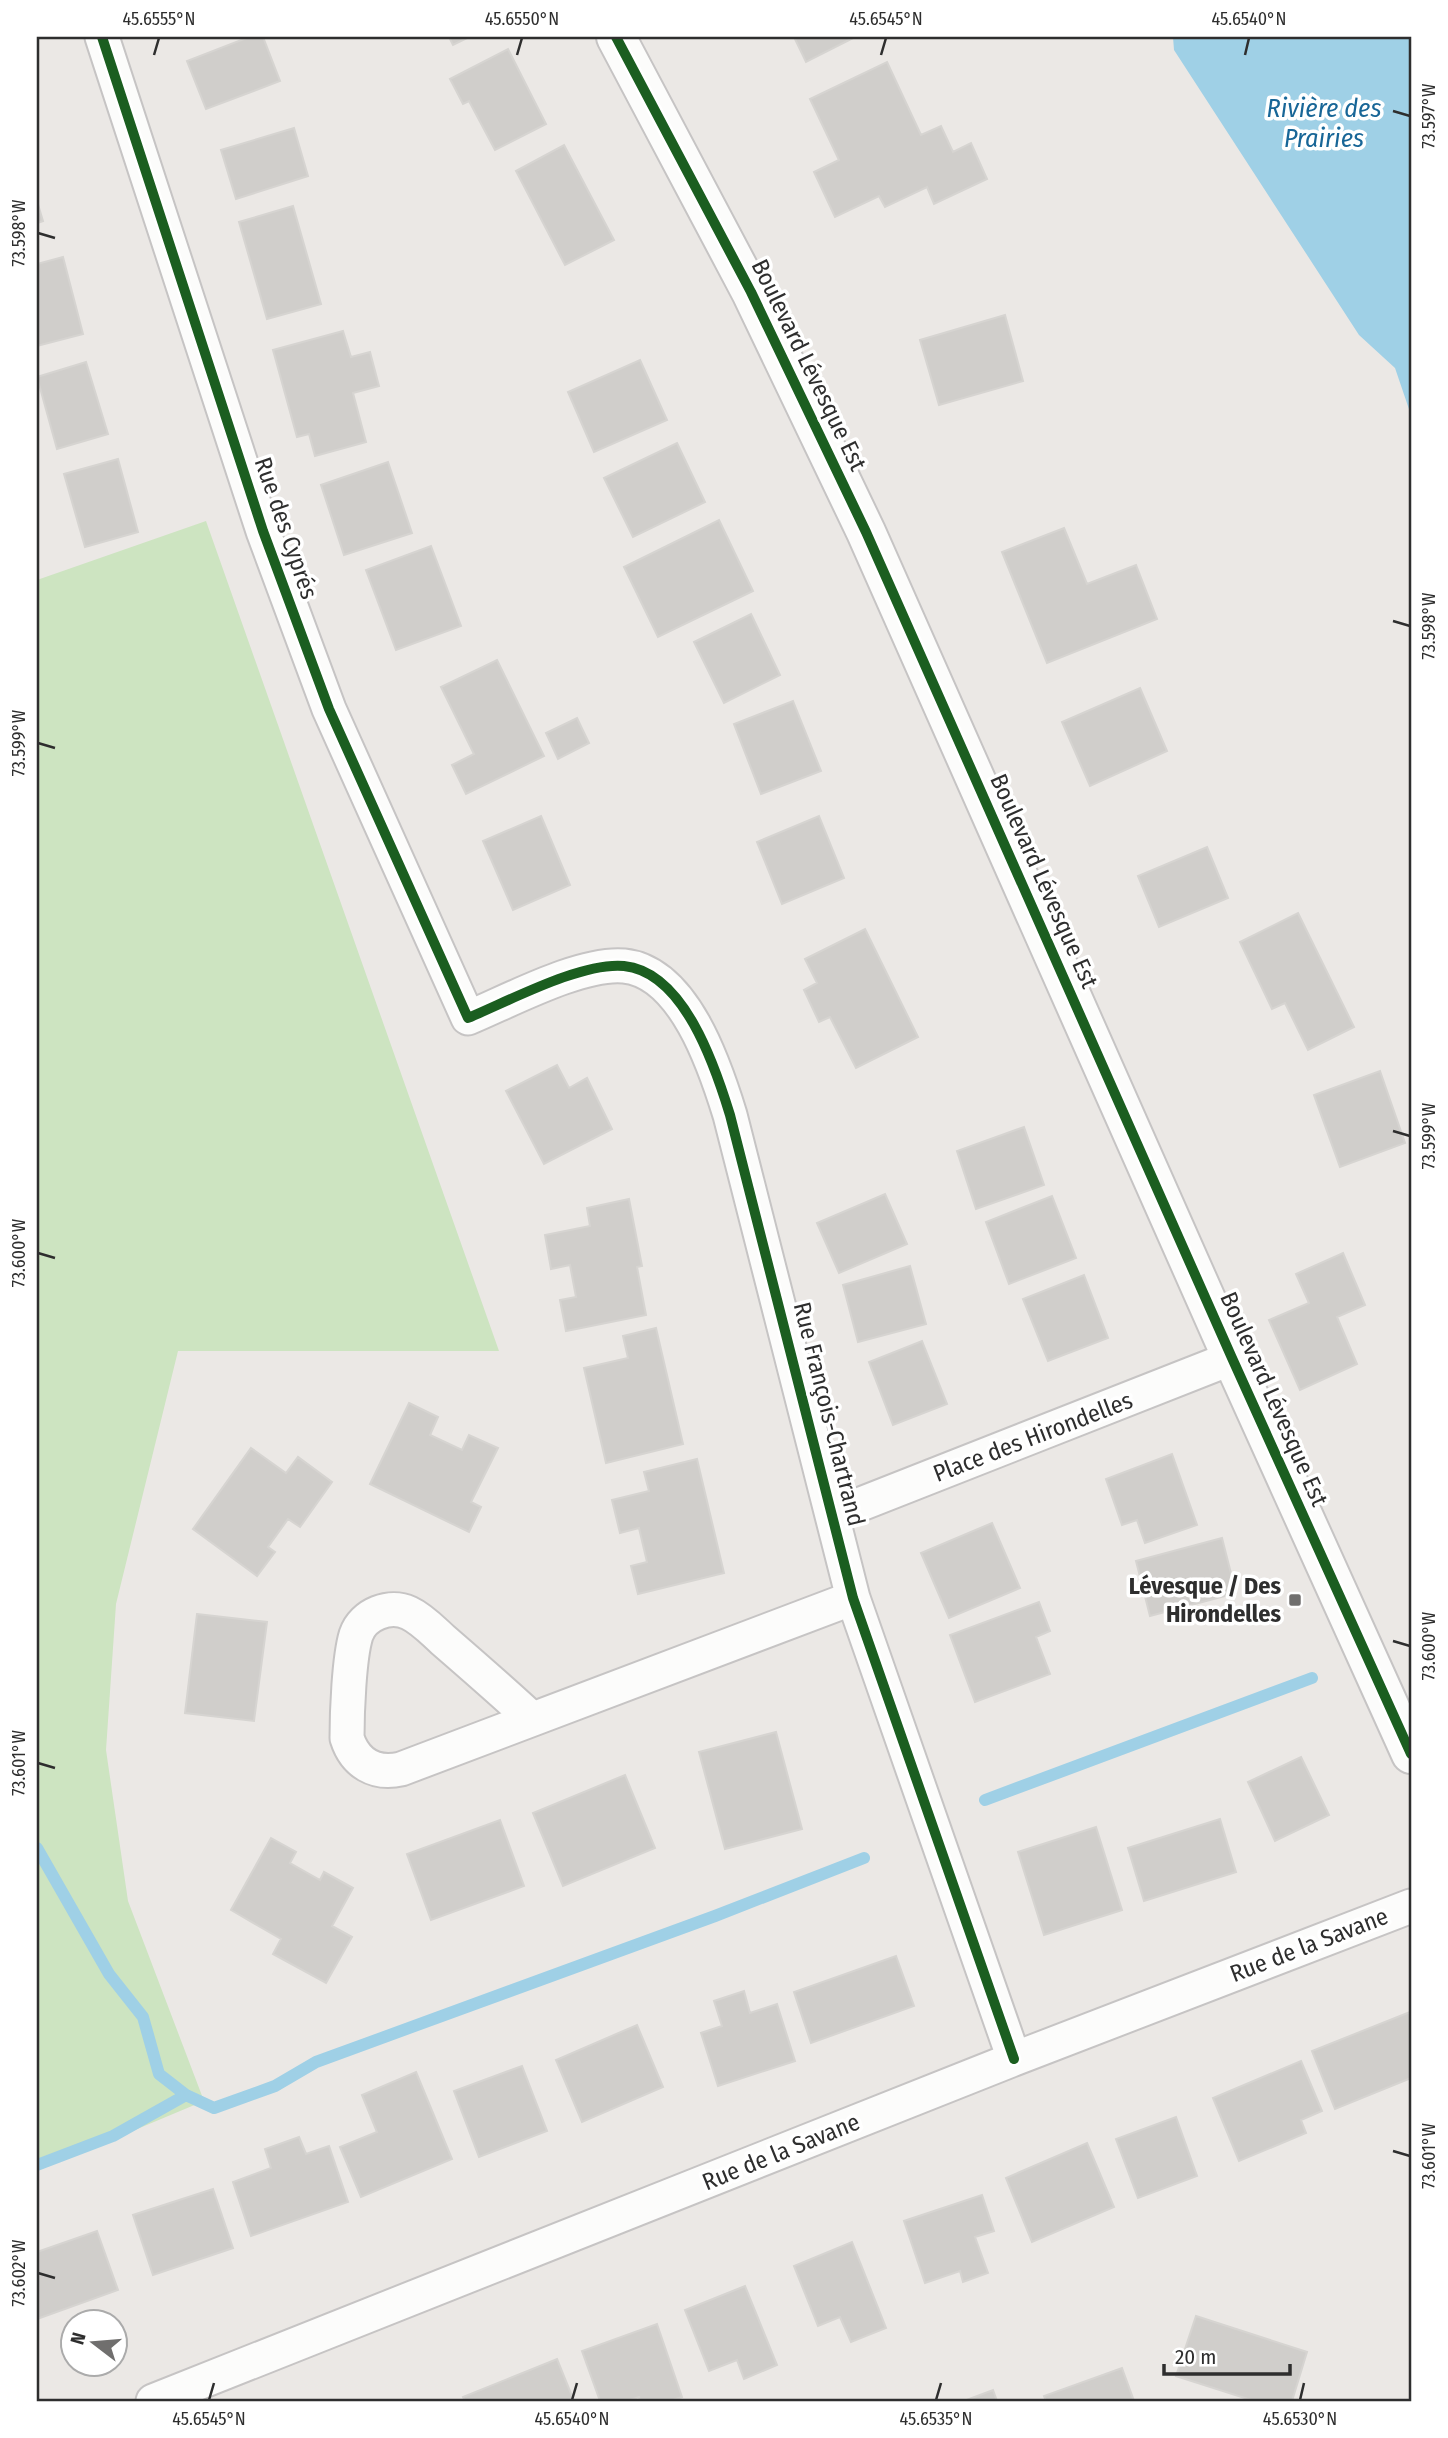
<svg xmlns="http://www.w3.org/2000/svg" width="1448" height="2438" font-family="'Fira Sans Condensed',sans-serif">
  <rect width="100%" height="100%" fill="#ebe8e5"/>
  <path fill="#cde4c1" d="M206,521l293,830h-321l-62,253 -10,146 22,151 76,200 -167,70v-1591z"/>
  <path fill="#9fd0e6" d="M1173,37h238v378l-16,-47 -36,-33 -185,-285z"/>
  <g fill="none" stroke-linecap="round" stroke-linejoin="round">
    <path stroke="#9fd0e6" stroke-width="12" d="M985,1800l327,-122
      M37,1848l72,126 34,43 16,57 27,21
      M37,2165l76,-29 73,-41 28,13 61,-22 41,-24 399,-146 149,-58"/>
  </g>
  <path fill="#d0cecb" stroke="#d6d4d1" stroke-width="2" d="M249,37h14l17,44 -74,28 -19,-48z
    M449,37h20l-16,8z
    M794,37h61l-49,25z
    M508,49l38,75 -51,26 -26,-49 -6,3 -13,-25z
    M887,62l34,73 20,-9 12,26 18,-9 16,36 -53,25 -7,-17 -42,20 -6,-11 -44,21 -21,-45 25,-12 -29,-61z
    M294,128l14,48 -72,23 -15,-49z
    M564,145l50,95 -49,25 -49,-94z
    M37,201l6,20 -6,2z
    M293,206l28,98 -54,15 -28,-97z
    M63,257l20,77 -46,12v-82z
    M1005,315l18,66 -84,24 -19,-65z
    M343,331l8,26 19,-5 9,34 -26,7 13,49 -51,14 -6,-22 -12,3 -24,-87z
    M640,360l27,60 -73,32 -26,-60z
    M86,362l22,72 -51,15 -20,-72z
    M677,443l28,59 -72,35 -29,-59z
    M118,459l20,73 -53,15 -21,-73z
    M388,462l24,71 -68,22 -23,-70z
    M719,520l34,71 -95,46 -34,-70z
    M1064,528l23,56 49,-19 21,54 -110,44 -45,-111z
    M431,546l30,80 -65,24 -30,-80z
    M751,614l29,61 -56,28 -30,-61z
    M497,660l47,96 -78,38 -14,-29 22,-11 -33,-67z
    M1140,688l27,63 -77,35 -28,-64z
    M793,701l28,70 -60,23 -27,-70z
    M577,718l12,25 -31,16 -12,-26z
    M541,816l29,69 -57,25 -30,-69z
    M819,816l25,62 -62,26 -25,-62z
    M1207,847l21,51 -69,29 -21,-51z
    M1298,913l56,114 -46,23 -23,-47 -13,6 -32,-67z
    M865,929l53,108 -62,31 -26,-51 -11,5 -15,-32 13,-7 -12,-24z
    M557,1065l12,23 18,-10 25,51 -68,35 -38,-73z
    M1380,1071l25,72 -65,24 -26,-72z
    M1024,1127l20,58 -68,24 -19,-58z
    M885,1194l22,50 -68,29 -22,-50z
    M1052,1196l24,62 -67,26 -23,-62z
    M629,1199l13,67 -5,1 9,48 -80,16 -6,-31 16,-3 -6,-32 -19,4 -6,-34 45,-9 -3,-18z
    M1343,1253l22,52 -28,12 20,47 -57,26 -31,-70 40,-17 -13,-29z
    M910,1266l16,58 -68,18 -15,-57z
    M1084,1275l24,63 -60,23 -25,-62z
    M656,1328l27,116 -77,19 -22,-95 44,-10 -5,-22z
    M922,1341l25,63 -54,21 -24,-63z
    M409,1403l29,14 -8,18 32,15 7,-15 29,13 -27,54 10,5 -12,25 -99,-48z
    M251,1448l35,25 12,-16 34,25 -32,45 -12,-8 -20,28 7,5 -18,24 -64,-47z
    M1172,1454l25,71 -52,18 -8,-23 -15,5 -16,-46z
    M697,1459l27,114 -86,21 -7,-28 16,-4 -8,-34 -19,5 -8,-33 37,-9 -5,-19z
    M992,1523l28,65 -71,30 -28,-65z
    M1222,1538l14,55 -86,23 -14,-55z
    M1039,1602l11,29 -14,6 14,37 -75,28 -25,-67z
    M197,1614l70,8 -13,99 -69,-8z
    M776,1732l26,97 -77,20 -26,-97z
    M1301,1757l28,58 -54,26 -27,-59z
    M625,1775l30,73 -92,38 -30,-73z
    M1220,1819l16,53 -92,29 -16,-53z
    M500,1820l24,66 -93,34 -24,-66z
    M1096,1827l26,83 -78,25 -26,-83z
    M271,1838l25,14 -6,11 30,17 4,-8 29,16 -21,38 20,11 -26,46 -53,-29 8,-15 -50,-29z
    M896,1956l18,50 -103,37 -17,-51z
    M744,1991l6,22 27,-9 18,57 -77,25 -17,-53 21,-7 -8,-25z
    M1410,2012l1,66 -76,31 -23,-58z
    M637,2025l26,62 -81,35 -26,-62z
    M1301,2061l21,50 -21,9 5,13 -67,28 -26,-63z
    M522,2066l25,65 -68,26 -25,-66z
    M416,2072l36,87 -91,38 -21,-50 37,-15 -15,-37z
    M1176,2117l21,59 -59,22 -22,-59z
    M299,2137l7,17 23,-8 19,56 -97,34 -18,-54 38,-14 -6,-19z
    M1087,2143l27,64 -82,35 -26,-64z
    M213,2189l20,59 -80,27 -20,-60z
    M982,2195l12,36 -19,6 13,36 -25,9 -3,-11 -35,12 -21,-62z
    M97,2231l21,59 -81,29v-67z
    M852,2242l34,86 -35,14 -11,-25 -22,9 -24,-60z
    M745,2286l32,79 -33,14 -7,-19 -28,11 -24,-61z
    M1196,2316l111,36 -15,49h-38l-78,-25z
    M657,2324l25,73 -12,4h-30l-1,-4 -12,4h-27l-18,-50z
    M557,2359l17,42h-109l-2,-4z
    M1122,2368l12,33h-88l-2,-5z
    M993,2390l4,11h-33z"/>
  <g fill="none" stroke-linecap="round" stroke-linejoin="round">
    <defs>
      <path id="minor" d="M102,37l161,494 66,178 139,309c41,-17 113,-56 156,-52 60,6 91,100 106,149l123,483 161,461
        M833,1515l399,-157
        M532,1719c-29,-27 -59,-53 -89,-79 -10,-9 -21,-21 -34,-27 -19,-9 -46,1 -53,22 -7,23 -9,78 -9,103 8,25 28,37 54,31l452,-171
        M153,2401l861,-342 397,-153"/>
      <path id="tertiary" d="M616,37l135,255 115,240 366,826 179,396"/>
    </defs>
    <use href="#minor" stroke="#c6c4c4" stroke-width="37"/>
    <use href="#tertiary" stroke="#c6c4c4" stroke-width="42"/>
    <use href="#minor" stroke="#fcfcfb" stroke-width="33"/>
    <use href="#tertiary" stroke="#fcfcfb" stroke-width="38"/>
    <defs>
      <path id="cycleway" d="M102,37l161,494 66,178 139,309c41,-17 113,-56 156,-52 60,6 91,100 106,149l123,483 161,461
        M616,37l135,255 115,240 366,826 179,396"/>
    </defs>
    <use href="#cycleway" stroke="#fff" stroke-width="15"/>
    <use href="#cycleway" stroke="#1b5e20" stroke-width="10"/>
  </g>
  <path fill="none" stroke="#2e2e2e" stroke-width="2.5" d="M154,55l5,-17M517,55l5,-17M881,55l5,-17M1245,55l4,-17M1393,111l17,5M38,233l17,5M1393,621l17,5M38,743l17,5M1393,1131l17,5M38,1253l17,5M1393,1641l17,5M38,1763l17,5M1393,2151l17,5M38,2273l17,5M209,2400l5,-17M572,2400l5,-17M936,2400l5,-17M1300,2400l4,-17"/>
  <rect fill="#706f6e" stroke="#fff" stroke-width="2.5" x="1288" y="1593" width="14" height="14" rx="3.5"/>
  <g text-anchor="middle" dominant-baseline="central" stroke-width="7" stroke-linejoin="round" paint-order="stroke">
    <g font-size="24" fill="#2e2e2e" stroke="#fff">
      <text transform="translate(809 365) rotate(64)">Boulevard Lévesque Est</text>
      <text transform="translate(286 528) rotate(71)">Rue des Cyprés</text>
      <text transform="translate(1044 881) rotate(66)">Boulevard Lévesque Est</text>
      <text transform="translate(1274 1399) rotate(66)">Boulevard Lévesque Est</text>
      <text transform="translate(829 1414) rotate(76)">Rue François-Chartrand</text>
      <text transform="translate(1033 1437) rotate(-21)">Place des Hirondelles</text>
      <text transform="translate(1309 1945) rotate(-21)">Rue de la Savane</text>
      <text transform="translate(781 2152) rotate(-22)">Rue de la Savane</text>
    </g>
    <g font-size="24" font-weight="bold" fill="#2e2e2e" stroke="#fff" text-anchor="end">
      <text x="1281" y="1586">Lévesque / Des<tspan x="1281" dy="28">Hirondelles</tspan></text>
    </g>
    <g font-size="26" font-style="italic" fill="#186697" stroke="#fff">
      <text x="1324" y="108">Rivière des<tspan x="1324" dy="30">Prairies</tspan></text>
    </g>
  </g>
  <rect width="1448" height="2438" fill="none" stroke="#ffffff" stroke-width="77"/>
  <g transform="translate(94 2343) rotate(286)"><circle r="33" fill="#ffffff" stroke="#ababab" stroke-width="2"/>
  <path d="M0-5L12 26L0 18L-12 26Z" fill="#706f6e"/>
  <text y="-10" font-size="19" font-weight="bold" text-anchor="middle" fill="#2e2e2e">N</text>
  </g>
  <path d="M1164 2364v10h126v-10" fill="none" stroke="#2e2e2e" stroke-width="3.5"/>
  <text x="1175" y="2364" font-size="21" fill="#2e2e2e" stroke="#ffffff" stroke-width="5" paint-order="stroke">20 m</text>
  <rect x="38" y="38" width="1372" height="2362" fill="none" stroke="#2e2e2e" stroke-width="2.5"/>
  <g font-size="18" text-anchor="middle" fill="#2e2e2e">
    <text x="159" y="25">45.6555°N</text>
    <text x="522" y="25">45.6550°N</text>
    <text x="886" y="25">45.6545°N</text>
    <text x="1249" y="25">45.6540°N</text>
    <text transform="translate(1429 116) rotate(-90)" y="6">73.597°W</text>
    <text transform="translate(19 233) rotate(-90)" y="6">73.598°W</text>
    <text transform="translate(1429 626) rotate(-90)" y="6">73.598°W</text>
    <text transform="translate(19 743) rotate(-90)" y="6">73.599°W</text>
    <text transform="translate(1429 1136) rotate(-90)" y="6">73.599°W</text>
    <text transform="translate(19 1253) rotate(-90)" y="6">73.600°W</text>
    <text transform="translate(1429 1646) rotate(-90)" y="6">73.600°W</text>
    <text transform="translate(19 1763) rotate(-90)" y="6">73.601°W</text>
    <text transform="translate(1429 2156) rotate(-90)" y="6">73.601°W</text>
    <text transform="translate(19 2273) rotate(-90)" y="6">73.602°W</text>
    <text x="209" y="2425">45.6545°N</text>
    <text x="572" y="2425">45.6540°N</text>
    <text x="936" y="2425">45.6535°N</text>
    <text x="1300" y="2425">45.6530°N</text>
  </g>
</svg>
